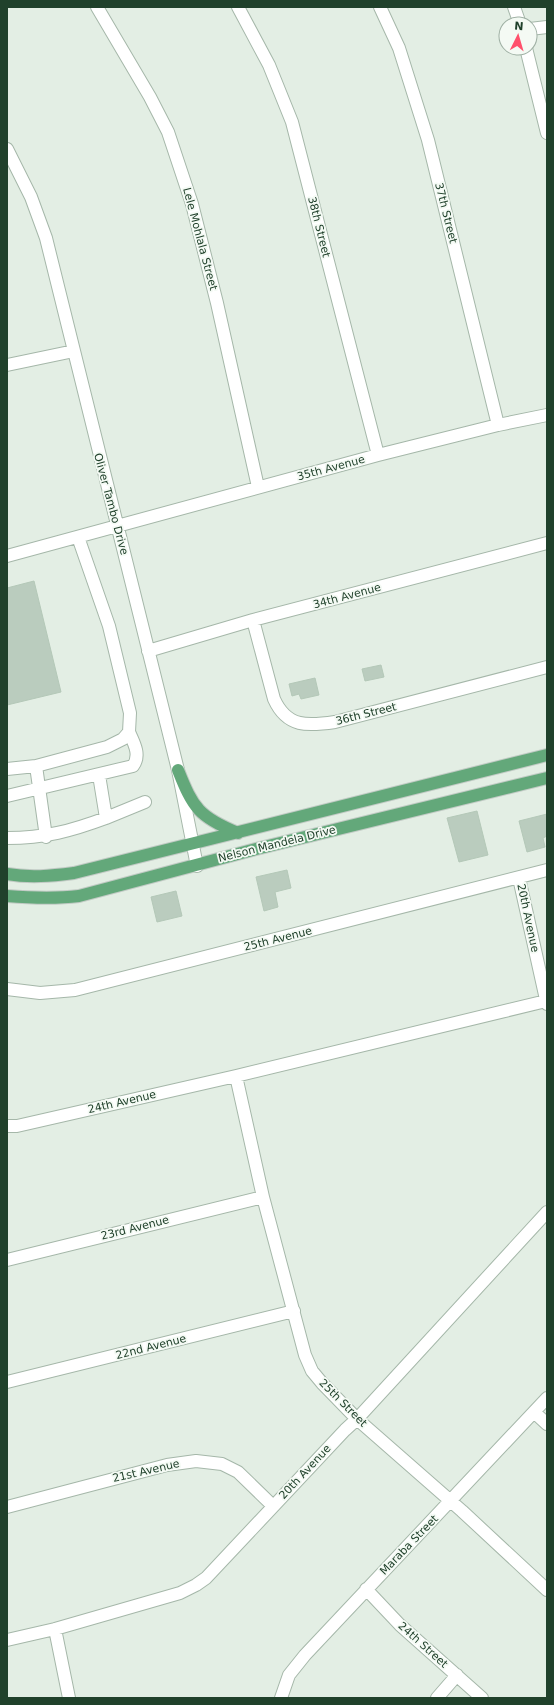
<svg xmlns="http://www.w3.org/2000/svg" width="554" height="1705" font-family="'DejaVu Sans',sans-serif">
  <rect width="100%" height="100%" fill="#e3eee4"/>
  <path fill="#baccbe" stroke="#b4c8b8" d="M34,581l27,111 -54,13v-117z
    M381,665l3,12 -19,4 -3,-12z
    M315,678l4,17 -18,4 -2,-5 -7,2 -3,-12z
    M477,811l11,44 -29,7 -12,-44z
    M547,814v22l-4,2 2,9 -18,5 -8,-31z
    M287,870l4,18 -16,4 3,15 -14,4 -8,-34z
    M176,891l6,25 -25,6 -6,-25z"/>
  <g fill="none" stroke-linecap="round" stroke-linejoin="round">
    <defs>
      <path id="minor" d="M97,7l53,90 18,35 24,72 25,99 41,184
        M238,7l31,58 23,57 86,333
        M380,7l19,41 29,92 70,285
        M514,7l6,17
        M530,29l17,-2
        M526,48l21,85
        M7,149l24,48 15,41 132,532 19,96
        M7,365l67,-14
        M7,556l371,-101 120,-30 49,-10
        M253,620l21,79c13,29 34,27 61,23l212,-55
        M148,651l105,-31 294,-77
        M36,766l10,71
        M7,769l29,-3 71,-19 16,-8 6,-7 1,-19 -21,-87 -31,-89
        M7,796l126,-30c8,-11 1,-23 -4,-34
        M106,818l39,-16
        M7,838c38,0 64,-7 99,-20l-7,-43
        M519,878l28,126
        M7,989l33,4 35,-3 472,-120
        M236,1076l27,121 42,158 7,16 10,12 35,36 105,92 85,79
        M7,1126h10l219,-50 310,-75
        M7,1260l256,-63
        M7,1382l287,-71
        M534,1412l13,12
        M7,1507l160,-42 29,-4 26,3 16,8 35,34
        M366,1589l34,36 82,73
        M55,1629l14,69
        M7,1640l48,-11 125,-36 16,-8 10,-7 139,-148 12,-11 190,-207
        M281,1698l8,-23 16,-20 242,-257
        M437,1698l20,-23"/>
      <path id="major" d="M178,770c15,38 21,47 60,63
        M7,874c23,4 44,2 67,-1l473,-118
        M7,896c25,2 47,3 72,0l177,-47 291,-71"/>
    </defs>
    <use href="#minor" stroke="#a5b7a9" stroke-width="14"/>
    <use href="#major" stroke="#c1cac4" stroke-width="14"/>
    <use href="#minor" stroke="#fff" stroke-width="12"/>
    <use href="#major" stroke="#63a87a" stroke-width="12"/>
  </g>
  <g text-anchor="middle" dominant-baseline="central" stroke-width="3.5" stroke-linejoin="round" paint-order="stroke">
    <g font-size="11" fill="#20412b" stroke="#f4faf4">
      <text transform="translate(446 213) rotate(76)">37th Street</text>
      <text transform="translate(319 227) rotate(76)">38th Street</text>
      <text transform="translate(200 239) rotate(75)">Lele Mohlala Street</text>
      <text transform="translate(331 468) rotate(-15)">35th Avenue</text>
      <text transform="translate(111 504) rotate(75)">Oliver Tambo Drive</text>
      <text transform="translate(347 596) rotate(-15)">34th Avenue</text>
      <text transform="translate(366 714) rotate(-14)">36th Street</text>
      <text transform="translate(277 844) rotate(-14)">Nelson Mandela Drive</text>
      <text transform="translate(528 918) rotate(78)">20th Avenue</text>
      <text transform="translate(278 939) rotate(-14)">25th Avenue</text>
      <text transform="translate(122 1102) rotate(-13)">24th Avenue</text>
      <text transform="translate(135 1228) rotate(-14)">23rd Avenue</text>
      <text transform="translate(151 1347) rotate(-14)">22nd Avenue</text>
      <text transform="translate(343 1403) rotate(45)">25th Street</text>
      <text transform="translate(146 1471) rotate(-13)">21st Avenue</text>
      <text transform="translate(305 1472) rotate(-47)">20th Avenue</text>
      <text transform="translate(409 1545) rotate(-46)">Maraba Street</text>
      <text transform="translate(423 1645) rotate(42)">24th Street</text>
    </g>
  </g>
  <rect width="554" height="1705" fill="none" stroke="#20412b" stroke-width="16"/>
  <g transform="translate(518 36) rotate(5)"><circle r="19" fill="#f4faf4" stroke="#9fb0a4"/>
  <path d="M0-3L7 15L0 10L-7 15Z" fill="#ff506c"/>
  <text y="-6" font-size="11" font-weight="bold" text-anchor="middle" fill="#20412b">N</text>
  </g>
</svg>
